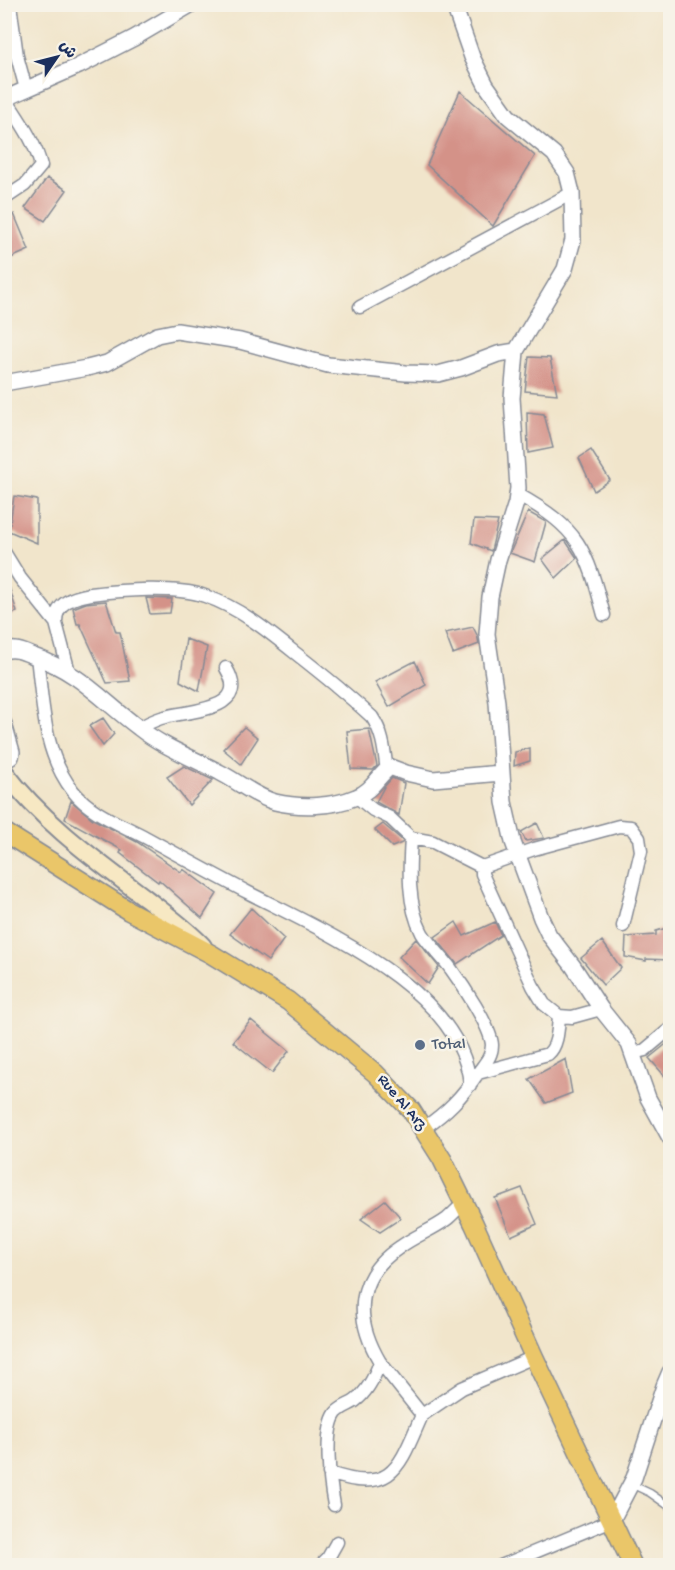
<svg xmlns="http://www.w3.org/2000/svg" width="675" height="1570" font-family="'Gochi Hand','Playpen Sans Arabic',sans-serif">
  <rect width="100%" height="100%" fill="#f7f3e8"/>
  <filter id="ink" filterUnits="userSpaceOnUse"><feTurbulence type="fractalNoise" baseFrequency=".0167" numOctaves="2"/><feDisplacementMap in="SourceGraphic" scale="12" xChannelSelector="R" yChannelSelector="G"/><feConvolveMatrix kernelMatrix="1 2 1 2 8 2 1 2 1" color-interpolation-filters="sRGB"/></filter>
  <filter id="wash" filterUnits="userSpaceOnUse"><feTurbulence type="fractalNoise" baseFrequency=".008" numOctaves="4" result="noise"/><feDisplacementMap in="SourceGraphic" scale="24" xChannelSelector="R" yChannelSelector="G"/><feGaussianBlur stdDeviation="1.35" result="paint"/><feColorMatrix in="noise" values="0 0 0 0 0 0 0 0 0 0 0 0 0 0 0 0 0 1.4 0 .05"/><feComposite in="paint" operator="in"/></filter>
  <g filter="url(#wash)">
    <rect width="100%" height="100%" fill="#f1e5cb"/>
    <g id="blocks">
      <path fill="#d49288" d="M460,91l75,65 -42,70 -66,-61z
        M47,178l20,12 -22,31 -20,-13z
        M14,214l15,36 -25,11v-42z
        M529,357l21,1 7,36 -32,-3z
        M527,412l17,2 9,34 -25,5z
        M591,450l19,30 -16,11 -15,-33z
        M14,496l23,4v43l-28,-12z
        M528,512l18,10 -11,40 -25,-9z
        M474,520l24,1 -7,30 -20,-8z
        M565,540l12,18 -21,20 -14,-19z
        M4,580h3l10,32 -13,5z
        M146,598l26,1 -2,14 -20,1z
        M106,601l10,31h4l10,49 -23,2 -27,-59h-3l-4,-16 13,-5z
        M473,627l4,8 2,9 -26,10 -8,-21z
        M186,639l21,8 -8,44 -19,-10z
        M415,661l11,24 -37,22 -14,-25z
        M103,718l11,16 -11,12 -14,-20z
        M244,727l14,11 -17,26 -18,-15z
        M369,729l8,37 -4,4 -22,-1 -4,-38z
        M530,748v13l-16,5 1,-14z
        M184,766l29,14 -24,25 -22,-28z
        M392,778l12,5 -5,32 -23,-13 8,-15z
        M71,801l22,18 44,23 44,30 2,-3 34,25 -15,24 -43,-38 -1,2 -38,-29 2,-3 -57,-31z
        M537,823l7,15 -18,3 -5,-9z
        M383,824l20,17 -1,2 -10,4 -17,-17z
        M251,908l33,31 -16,22 -38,-27z
        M456,922l8,14 31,-14 6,13 -44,29 -22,-27z
        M670,927v33l-24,-1v2l-21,-4 1,-20 30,-2v-4z
        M416,939l23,28 -11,17 -29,-27z
        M602,941l19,27 -18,17 -22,-27z
        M251,1020l38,31 -17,22 -39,-31z
        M670,1041v41l-21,-24z
        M566,1059l6,34 -26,10 -17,-24z
        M522,1188l15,36 -26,12 -16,-38z
        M385,1200l16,18 -21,14 -19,-13z"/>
    </g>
  </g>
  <g filter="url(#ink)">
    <use href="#blocks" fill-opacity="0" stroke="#868a94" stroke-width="1.5"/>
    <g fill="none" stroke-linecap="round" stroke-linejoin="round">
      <defs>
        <path id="service" d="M633,1485l17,8 20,14"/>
        <path id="minor" d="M10,4l7,52 9,33
          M4,199l21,-14 16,-19c-6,-25 -22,-46 -36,-68
          M360,307l212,-114
          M517,494c63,35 69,54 87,121
          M4,552l16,26 36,45
          M37,657c6,46 6,96 36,134 18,23 48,33 72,46 35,19 69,38 104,56 74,38 214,98 221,192
          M69,672l-13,-49c-1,-21 18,-26 35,-29 31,-4 85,-8 114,2 33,11 63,35 89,56 27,21 53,42 78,65 10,15 12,30 14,47l4,3
          M139,728c8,-4 16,-9 26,-11 24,-7 87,-6 61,-49
          M357,797l16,13 17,8 21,20 22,4 49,25v7l51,112 11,18 15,12c-1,12 -1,30 -11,38l-70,19
          M411,838c-2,31 -4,66 11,95 8,13 20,23 29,36 11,15 40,58 41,76 0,12 -8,19 -14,28 -17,25 -30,38 -54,55
          M482,867l52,-18 85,-23 12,1 8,11 2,13 -18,75
          M559,1016l13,1 29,-8
          M633,1053l12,-3 25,-21
          M380,1362l42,53 40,-27 72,-31
          M329,1473c65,22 70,-6 93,-58
          M334,1505c-4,-21 -11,-74 2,-92 5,-6 13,-8 19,-12 12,-9 20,-25 25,-39 -26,-44 -25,-85 20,-115 15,-11 32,-17 47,-28 6,-5 11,-11 17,-16
          M320,1566l8,-8 9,-16
          M501,1566l111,-46"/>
        <path id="tertiary" d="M4,99l75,-33 55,-28 58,-34
          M516,351l-4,47 6,90 -2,15 -18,57 -8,37 -3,37 10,68 7,100 9,40 28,76 8,17 24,31 28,43 28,35 19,54 22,40
          M4,383l83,-15 20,-5 50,-28 20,-4 63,10 88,24 78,8 32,1 23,-6 37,-14 18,-3 49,-82 8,-29 -1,-47 -5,-20 -13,-19 -46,-38 -22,-31 -14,-28 -15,-43v-10
          M4,651c10,-3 18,0 27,4 49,17 69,44 108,73 24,19 54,30 80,44 18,9 37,25 56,30 25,6 58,5 81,-5 16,-6 21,-20 34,-30l16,6 27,6 68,-6
          M4,724l8,28 -1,5 -7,4
          M612,1520l22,-42 30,-92 6,-14"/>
        <path id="secondary" d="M4,771c38,51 93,90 143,128 19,15 40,30 56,47"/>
        <path id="primary" d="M4,832l125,79 82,43 77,47 87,72 36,37 31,49 32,65 60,133 99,209"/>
      </defs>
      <use href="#service" stroke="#868a94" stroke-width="9"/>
      <use href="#minor" stroke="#868a94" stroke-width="15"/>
      <use href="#tertiary" stroke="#868a94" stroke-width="18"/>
      <use href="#secondary" stroke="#868a94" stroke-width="20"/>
      <use href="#primary" stroke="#868a94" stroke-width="21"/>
      <use href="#service" stroke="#fff" stroke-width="6"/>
      <use href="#minor" stroke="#fff" stroke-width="12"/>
      <use href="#tertiary" stroke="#fff" stroke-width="15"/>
      <use href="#secondary" stroke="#f7e8c3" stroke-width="16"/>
      <use href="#primary" stroke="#eac669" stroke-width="18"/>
    </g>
  </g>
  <circle fill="#5c6f8a" stroke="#f7f3e8" stroke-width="2" cx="420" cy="1045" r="6"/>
  <g text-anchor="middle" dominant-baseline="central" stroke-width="5" stroke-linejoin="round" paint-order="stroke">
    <g font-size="16" fill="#4e5e75" stroke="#f7f3e8" text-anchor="start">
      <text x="432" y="1045">Total</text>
    </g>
    <g font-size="16" fill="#1b2f5e" stroke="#f7f3e8">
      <text transform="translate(401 1103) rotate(50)">Rue Al Arz</text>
    </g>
  </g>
  <rect width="675" height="1570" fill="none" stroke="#f7f3e8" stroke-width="24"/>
  <g transform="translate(57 57) rotate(55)" stroke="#f7f3e8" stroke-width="4.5" paint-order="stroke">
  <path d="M0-4.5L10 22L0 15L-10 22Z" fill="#1b2f5e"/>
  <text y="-9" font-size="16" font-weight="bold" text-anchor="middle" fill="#1b2f5e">ش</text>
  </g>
</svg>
